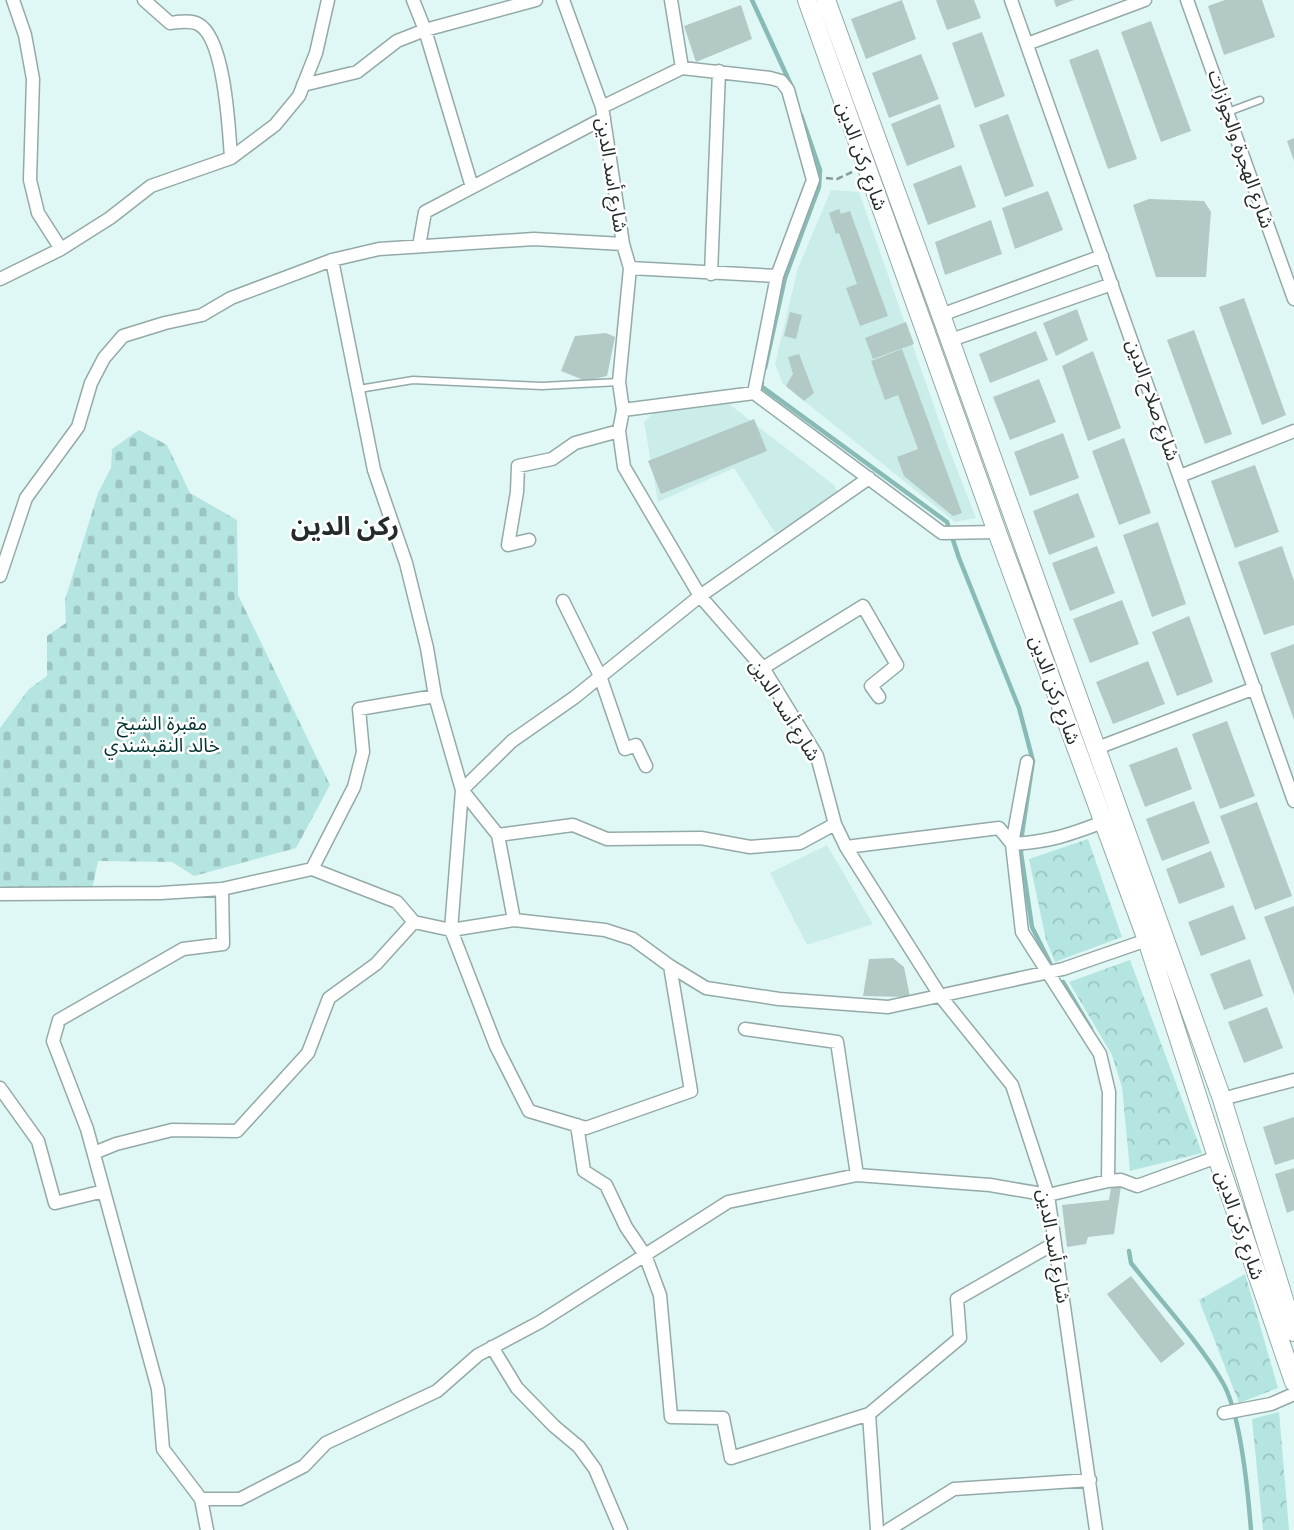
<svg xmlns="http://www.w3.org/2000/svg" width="1294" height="1530" font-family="'Fira Sans','Noto Sans Arabic',sans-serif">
  <defs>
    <pattern id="forest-crowns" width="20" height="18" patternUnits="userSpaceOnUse" patternTransform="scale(1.75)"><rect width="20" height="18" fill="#b5e5e0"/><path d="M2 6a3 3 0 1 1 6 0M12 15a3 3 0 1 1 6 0" fill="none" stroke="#9bc5c0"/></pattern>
    <pattern id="cemetery-stones" width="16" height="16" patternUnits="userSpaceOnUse" patternTransform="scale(1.75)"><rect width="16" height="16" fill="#b5e5e0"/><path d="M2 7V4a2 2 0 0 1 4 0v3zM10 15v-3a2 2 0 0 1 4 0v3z" fill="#9bc5c0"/></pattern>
  </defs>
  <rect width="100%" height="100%" fill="#e0f8f5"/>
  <path fill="#cbede9" d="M831,190l28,2 89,254 28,72 -21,4 -172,-138 -8,-20 23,-96z
    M729,404l105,81 5,10 -64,38 -41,-65 -76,34 -14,-80 9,-9z
    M827,845l46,79 -66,21 -37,-72z"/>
  <path fill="url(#forest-crowns)" d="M1088,839l34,98 -67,25 -9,-22 -17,-81z
    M1130,960l72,193 -72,18 -8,-84 -10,-32 -43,-73z
    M1245,1274l33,114 -39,15 -40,-103z
    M1279,1412l10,118h-26l-11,-111z"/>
  <path fill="url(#cemetery-stones)" d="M139,430l28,15 23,48 47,27 1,75 92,190 -34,63 -102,28 -22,-14 -74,-1 -8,39 -90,-14v-158l29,-39 18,-13v-40l19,-13 -1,-23 33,-107 13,-25 1,-19z"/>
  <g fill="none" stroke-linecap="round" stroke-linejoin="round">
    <path stroke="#88bbb6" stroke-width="4.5" d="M752,0l40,87
      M765,368l20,-90 34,-91 1,-17 -19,-55
      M762,383l-1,3 186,136 12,36 60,150 14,53 -11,73 -1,19 11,74 18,36
      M1063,982l28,47
      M1129,1251l2,12c29,37 69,80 92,120 18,32 25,109 28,147"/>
  </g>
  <path fill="#b2c9c6" d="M902,0l14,39 -50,20 -15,-40z
    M936,0h38l7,18 -34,12z
    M1054,0h20l-18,7z
    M1225,0h37l13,37 -51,18 -16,-49z
    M741,5l11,34 -56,23 -12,-36z
    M1151,21l40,110 -30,11 -40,-110z
    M982,32l23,64 -30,12 -23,-65z
    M1098,49l39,110 -29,10 -39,-109z
    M921,54l18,45 -50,19 -17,-45z
    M940,104l15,43 -48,19 -16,-42z
    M1008,114l26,72 -29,11 -26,-72z
    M1294,138v23l-7,-20z
    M961,165l15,42 -48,18 -15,-41z
    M1048,191l15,39 -48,19 -13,-41z
    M1149,199l55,2 7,11 -5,65h-50l-23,-72z
    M839,209l2,5 9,-3 38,105 -28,10 -14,-38 11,-4 -18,-51 -3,1 -7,-21z
    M991,220l11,34 -57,21 -10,-33z
    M1244,298l42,117 -24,10 -43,-118z
    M1077,309l11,31 -32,16 -13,-33z
    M790,312l12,3 -6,24 -12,-3z
    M906,322l8,22 -41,15 -8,-21z
    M1194,330l38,104 -27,10 -38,-104z
    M1036,331l12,29 -58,23 -11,-29z
    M606,333l9,4 -8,39 -21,5 -25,-10 14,-35z
    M902,349l60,164 -9,3 -49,-40 -7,-19 21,-8 -20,-54 -13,5 -14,-39z
    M1093,351l28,77 -33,13 -26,-75z
    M799,354l15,39 -10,8 -18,-15 7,-12 -5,-17z
    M1039,379l17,43 -46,18 -17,-43z
    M754,419l13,32 -106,43 -13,-33z
    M1063,433l16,45 -49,18 -16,-44z
    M1124,438l27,75 -32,12 -27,-74z
    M1255,465l24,67 -44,16 -24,-67z
    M1078,493l17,44 -46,18 -16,-44z
    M1158,522l28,82 -34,13 -29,-82z
    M1097,546l18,47 -45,18 -18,-48z
    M1282,546l12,35v44l-30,10 -26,-73z
    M1122,600l17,44 -49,19 -17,-44z
    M1189,616l24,66 -36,14 -25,-64z
    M1294,644v76l-24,-67z
    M1148,661l17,43 -52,20 -17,-42z
    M1227,721l28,75 -35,13 -28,-75z
    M1177,747l15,42 -47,18 -16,-42z
    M1194,801l16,42 -48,18 -16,-42z
    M1257,802l35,94 -37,14 -35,-94z
    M1211,851l14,36 -46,17 -13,-35z
    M1233,905l13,34 -45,17 -13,-34z
    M1294,906v89l-30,-78z
    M893,958l11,9 6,30 -47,-1 6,-37z
    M1250,959l13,37 -39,14 -14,-36z
    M1267,1007l16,41 -39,15 -16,-41z
    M1294,1117v42l-19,6 -12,-38z
    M1294,1168v42l-7,3 -12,-39z
    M1121,1186l-7,48 -26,3 -2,7 -19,3 -5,-42 47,-5 2,-12z
    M1131,1276l54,68 -24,19 -54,-69z"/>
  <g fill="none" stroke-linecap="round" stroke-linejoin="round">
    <defs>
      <path id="lane" d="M1228,112l32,-12
        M359,389l54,-9 129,6 77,-4"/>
      <path id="street" d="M13,0l12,35 8,44 -3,101 8,33 23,36
        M144,0l26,23c9,-1 20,-3 28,1 27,13 31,106 33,134
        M413,0l12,30 47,157
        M563,0l39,107 21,137 7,24 -11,114 4,28 -4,21 5,36 76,129 63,72 54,88 18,68 11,23 95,150 71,88 36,110 48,335
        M671,0l11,68
        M1011,0l283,801
        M1187,0l107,299
        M1027,44l118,-44
        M303,85l54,-13 40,-31 28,-11 111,-30
        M602,107l80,-39 88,10 11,3 7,9 25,90 -36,96 -23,117
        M419,246l6,-34 179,-94
        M332,260l42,210 32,93 21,85 8,48 27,94 36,45 16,85
        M630,268l147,8
        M711,274l8,-203
        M0,279l61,-30 49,-31 41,-32 80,-28 44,-33 24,-29 17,-43 12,-53
        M941,315l161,-59
        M951,340l161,-56
        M623,410l131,-17 188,140 55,-1
        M1180,476l114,-45
        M529,540l-21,5 9,-53 1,-26 34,-7 23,-16 44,-12
        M0,576l26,-78 52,-71 13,-44 13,-25 19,-22 42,-13 37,-8 29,-17 101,-38 47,-11 155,-10 89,5
        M563,601l37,75 25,73 11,-4 10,21
        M763,668l100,-62 34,59 -26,21 8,11
        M1097,748l158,-60
        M1027,762l-15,82 10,88 78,122 9,38 -1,89
        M498,835l75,-10 34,14 94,-1 49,9 50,-4 35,-19
        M846,847l153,-19 13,16c37,-2 57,-9 91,-22
        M312,869l42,-82 9,-35 -4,-43 76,-13
        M0,894l161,-1 61,-4 90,-20 85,33 17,20 37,8 63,-10 91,10 28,9 37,27 36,22 73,11 109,8 175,-38 84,-29
        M670,966l21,125 -105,37 -57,-17 -33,-65 -45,-116 11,-140 50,-49 63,-44 125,-101 169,-118
        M745,1029l92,13 20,133
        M0,1088l38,53 17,62 49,-12
        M1222,1099l72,-19
        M577,1125l7,46 22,14 20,42 19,28 15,40 11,122 52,1 8,40 138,-44
        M94,1153l22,-9 56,-14 65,1 71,-78 21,-55 47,-34 38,-42
        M492,1347l25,41 37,38 25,21 16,22 26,61
        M1224,1413l47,-9 23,-10
        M201,1499h39l64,-33 22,-23 111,-52 41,-36 62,-33 188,-120 129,-27 133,10 58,10 60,-14 13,-1 16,6 80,-29
        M207,1530l-6,-31 -38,-50 -5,-60 -71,-260 -34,-88 6,-21 124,-71 40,-5 -1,-55
        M877,1530l-8,-116 91,-76 -3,-39 98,-56
        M888,1530l66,-41 136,-9"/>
      <path id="secondary" d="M807,0l190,532 150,408 70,217 77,225
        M826,0l115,315 281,784 72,233"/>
    </defs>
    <use href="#lane" stroke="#93aaa8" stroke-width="9"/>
    <use href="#street" stroke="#93aaa8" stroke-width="15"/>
    <use href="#secondary" stroke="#93aaa8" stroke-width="20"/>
    <path stroke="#899a98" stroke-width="2.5" stroke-dasharray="7 3.5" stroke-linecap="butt" d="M826,178l11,1 15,-7"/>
    <use href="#lane" stroke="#fff" stroke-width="6"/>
    <use href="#street" stroke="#fff" stroke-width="12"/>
    <use href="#secondary" stroke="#fff" stroke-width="18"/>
  </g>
  <g text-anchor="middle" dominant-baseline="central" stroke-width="5" stroke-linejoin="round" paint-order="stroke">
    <g font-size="19" fill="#232c2b" stroke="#fff">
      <text transform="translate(1241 149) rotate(71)">شارع الهجرة والجوازات</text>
      <text transform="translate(862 156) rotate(70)">شارع ركن الدين</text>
      <text transform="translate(612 175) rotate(81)">شارع أسد الدين</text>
      <text transform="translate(1153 400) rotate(71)">شارع صلاح الدين</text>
      <text transform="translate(1055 690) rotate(70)">شارع ركن الدين</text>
      <text transform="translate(785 710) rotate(58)">شارع أسد الدين</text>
      <text transform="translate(1240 1225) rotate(71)">شارع ركن الدين</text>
      <text transform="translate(1054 1246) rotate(80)">شارع أسد الدين</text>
    </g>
    <g font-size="19" fill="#00312e" stroke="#fff">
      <text x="162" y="723">مقبرة الشيخ<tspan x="162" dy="22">خالد النقبشندي</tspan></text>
    </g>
    <g font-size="26" font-weight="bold" fill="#232c2b" stroke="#fff">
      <text x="345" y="526">ركن الدين</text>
    </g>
  </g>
</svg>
